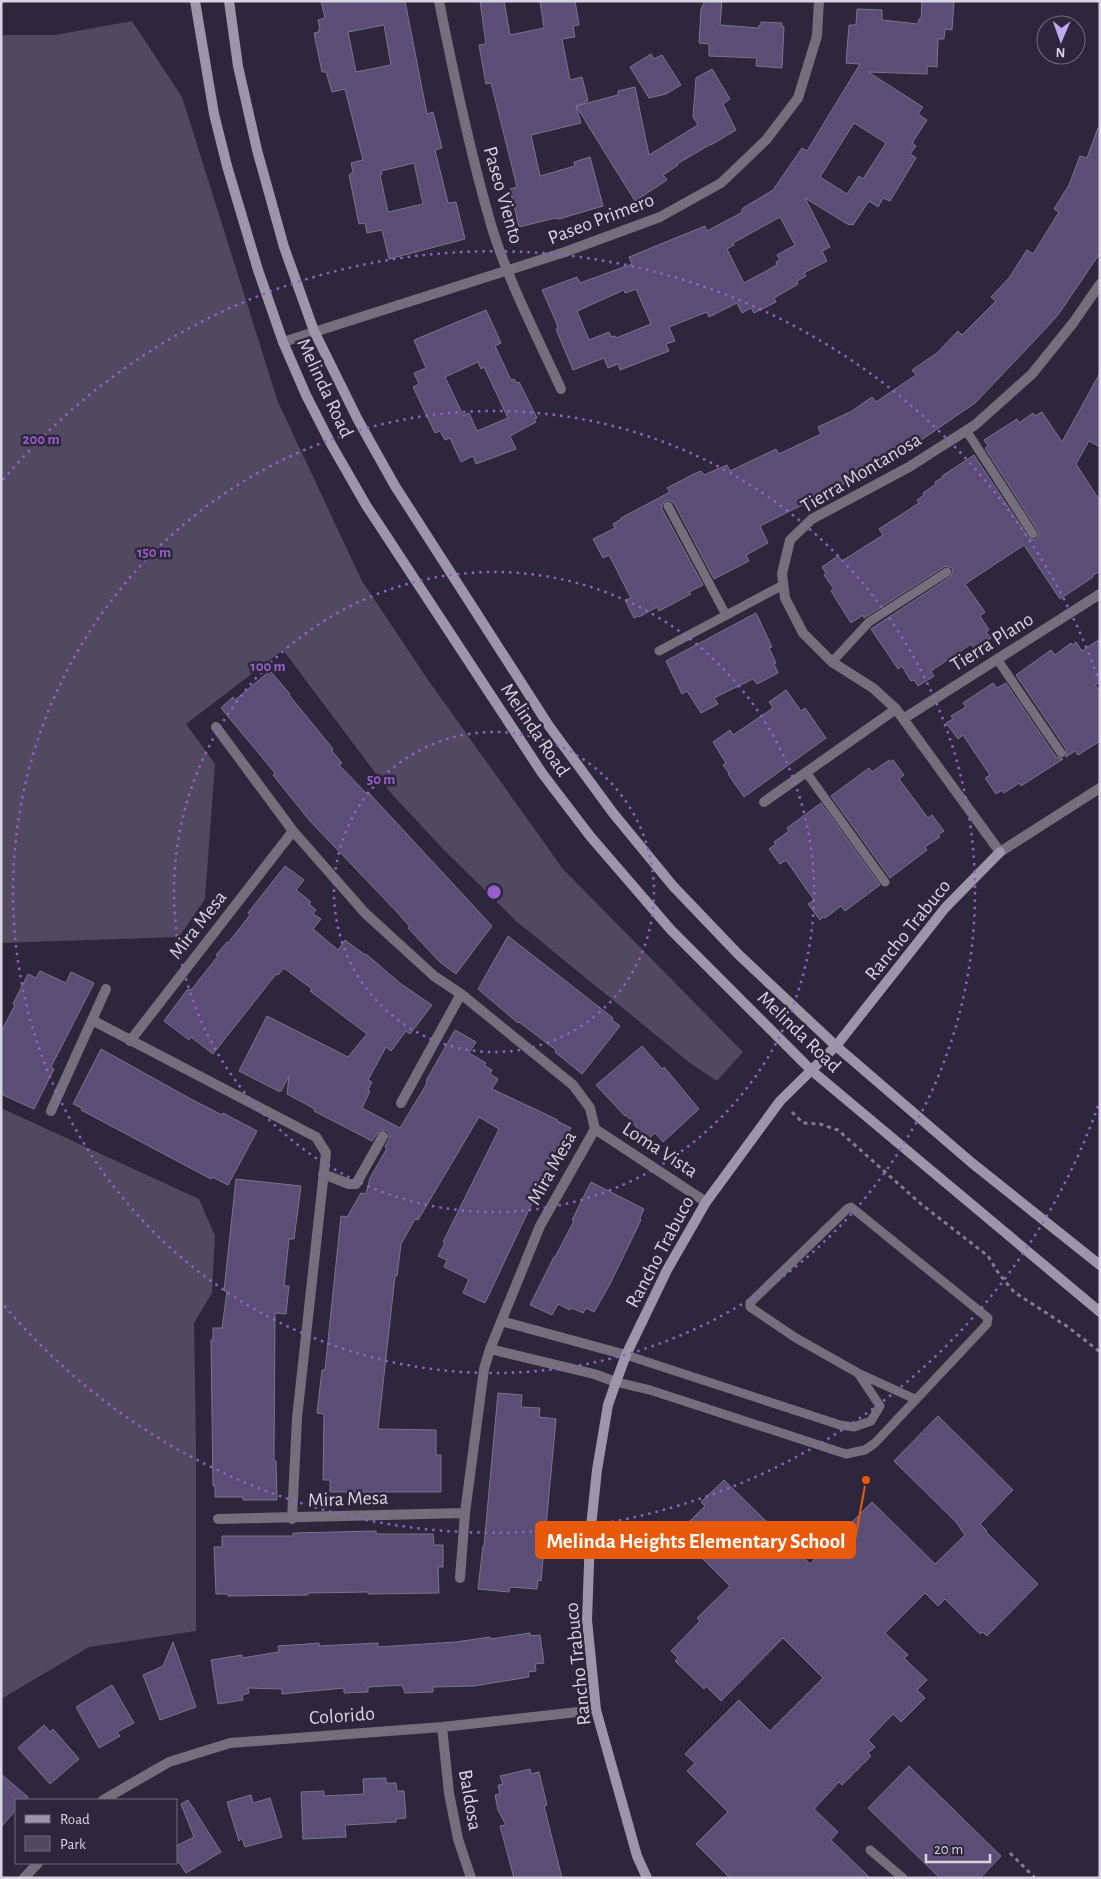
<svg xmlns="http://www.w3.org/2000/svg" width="1101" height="1879" font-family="'Alegreya Sans',sans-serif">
  <rect width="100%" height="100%" fill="#2d273b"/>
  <path fill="#504960" d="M132,21l50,76 96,305 84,179 64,96 137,192 180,183 -26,29 -27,-18 -174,-142 -72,-71 -55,-59 -106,-141 -97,74 29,40 -10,135 -26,38 -178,6v-908h54z
    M1,1108l198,91 16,37 -3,57 -18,30 2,124v184l-107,16 -88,52z"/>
  <path fill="#5b4e76" stroke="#7b748c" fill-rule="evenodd" d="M321,1h84l22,113 6,-2 9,36 -7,2 13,53 8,-1 9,37 -76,20 -7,-29 -15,3 -2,-10 -6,1 -10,-49 4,-3 -2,-9 12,-3 -18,-71 -13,3 -6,-20h-4l-8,-39 5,-1 -1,-2 2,-1 -2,-9 7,-2zM384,25l7,40 -35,7 -8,-40zM414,163l9,41 -35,8 -8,-37 2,-1 -1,-3z
    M480,1h24l6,34 34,-7 -4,-27h35l4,24 -6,1 2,11 -13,2 8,41 12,-3 6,24 -12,5 5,17 -50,12 9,41 35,-10 -1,-4 16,-5 13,49 -44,13 -4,-1 -36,9 -9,-38 7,-2 -26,-104 -5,1 -5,-28 -2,-11 7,-1z
    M705,1h17l-2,24 39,3v-3l2,1v-4l21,1v4h2l-2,41 -26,-2 1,-8 -48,-2v-12l-10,-1 2,-34z
    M922,1h32l-2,29 -7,-1 -1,10h-6l-1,28 -10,-1v8l-59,-2 55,35 -5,7 9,6 -15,23 4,3 -6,8 6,4 -26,43 -7,-3 -5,9 -9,-6 -16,24 -3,-1 -1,1 -44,-27 25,49 -8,4 5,10 -23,12 2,3 -9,5 1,3 -24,14 2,4 -22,11 -3,-5 -9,5 -5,-10 -28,14 -2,-5 -38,15 6,14 -9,3 3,7 -49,19 -2,-6 -10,4 -4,-10 -31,12 -17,-41h2l-1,-5 -15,-34 35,-13 3,6 52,-19 -3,-7 76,-31 2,5 34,-18 2,-5 30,-18 29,-42 5,3 53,-87 -14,-1 3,-38h7l1,-16 25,1v10l36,4 1,-5h2zM854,123l32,20 -23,36 -4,-3 -12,18 -27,-17zM780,217l15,28 -18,10 3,5 -4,2 1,3 -33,18 -17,-34 7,-4 -1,-2zM636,289l15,35 -35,14 -1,-2 -4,1 -2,-5 -20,8 -12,-29 47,-21 1,3z
    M651,54l3,5 8,-4 19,30 -15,9 -17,4 -19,-31z
    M712,69l18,30 -7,5 13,26 -25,15v-1l-34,20 1,1 -15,10 4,5 -32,21 -59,-95 42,-11v-4l17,-4 14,68 49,-30 -5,-8 3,-39z
    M1098,128h2v125l-42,62 -23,25 -60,63 -67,46 -1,-2 -27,19 -120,60 8,17 -22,12 3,6 -35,18 -40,-76 -5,-3 -4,1 -3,4v4l41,76 -14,7 2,2 -32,17 -2,-4 -18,10 -1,-1 -4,2 -9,-18 6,-2 -22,-43 -6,3 -10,-19 22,-11 -2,-4 8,-5v-1l49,-26 -3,-4 27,-14 7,-3 3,4 23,-10 3,6 46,-22 3,5 42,-20 -3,-7 34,-16 20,-14 4,5 40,-27 -4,-5 25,-17 21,-22 4,4 34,-34 -5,-4 18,-19 18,-28 6,4 26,-42 -5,-3 15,-24 11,-29 7,2z
    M486,310l15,33 -6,3 16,34 3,-1 2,4 3,-1 18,36 -3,1 2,3 -26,14 6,13 -40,15 -3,-8 -12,6 -11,-24 -5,2 -5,-9 -5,2 -22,-46 6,-3 -5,-11 12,-5 -12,-28zM478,362l3,7 3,-2 24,51 -31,13 -8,-18 -6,2 -18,-38z
    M1100,373v74l-11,-6 -13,23 24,37v70l-8,5 1,1 -33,22 -36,-54 -59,39 20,28 -5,4 9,14 -3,2 5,6 -17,11 -3,-5 -40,27 3,5 -16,10 -4,-6 -3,1 -9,-15 -4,3 -27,-40 79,-52 3,-5 -1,-4 -5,-2 -3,1 -80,51 -1,-3 -12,8 -20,-32 3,-2 -10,-14 2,-2 -4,-6 16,-11 4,5 41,-26 -4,-6 40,-26 -2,-3 7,-5 -1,-2 13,-9 -1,-2 8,-5 -1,-1 32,-21 54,82 5,3 4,-1 2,-5 -1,-3 -53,-83 3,-2 -4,-6 33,-21 2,4 14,-10 2,3 7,-4 20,30z
    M756,613l16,34 -3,1 7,15 -2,1 4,9 -21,11 -4,-5 -39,19 4,6 -17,9 -14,-22 -5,3 -16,-33z
    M1100,639v43l-5,3 5,7v49l-22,14 -3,-4 -9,6v-8l-50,-74 35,-25 4,5 16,-12 1,2 4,-3 6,9z
    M270,671l20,23 -1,1 44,54 -1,2 10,12 -3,2 27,28 2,-1 124,134 -36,48 -16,-12 -32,-34 2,-1 -13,-15 -87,-91 -37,-46 2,-2 -54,-65 12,-11 2,3z
    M993,683l4,5 9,-5 50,74 7,2 -42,27 -2,-3 -15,10 -2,-3 -6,4 -11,-16 5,-3 -27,-40 -5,4 -12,-16 7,-4 -2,-3 15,-9 -3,-4z
    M786,690l15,21 4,-3 21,30 -82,59 -16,-23 1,-1 -6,-8 3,-2 -13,-21 17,-12 3,5 40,-27 -4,-6z
    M889,760l1,2 3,-2 11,15 -5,4 29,39 4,-3 12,16 -6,4 2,2 -15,10 2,3 -37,28 -59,-82 38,-28 3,4z
    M821,803l59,82 -35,26 -4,-5 -16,12 -2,-1 -3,3 -12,-16 6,-4 -28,-40 -6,4 -11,-15 7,-5 -2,-2 15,-11 -2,-3z
    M285,866l19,14 -8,10 15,12 -2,2 7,6 -3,4 8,5 -8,10 25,21 7,-10 20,15 1,-1 35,30 31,21 -22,29 -4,-3 -15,20 -5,-4 -18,33 4,2 -4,8 2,1 -8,17 38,20 26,-43 1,-6 28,-49 21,12 -7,11 17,10 -2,2 8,5 -2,4 8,5 -6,10 66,31 -1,1 14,7 -38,73 -48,102 -22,-10 6,-14 -25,-12 3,-7 -9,-4 7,-13 -2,-1 56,-113 -20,-12 -61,103 -3,-1 -14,25 -4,32h-2l-17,153 58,1v25h5v37h-111v-12h-7l1,-66 -7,-1 5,-43h3l16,-154 6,1 14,-24 5,1 4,-16 17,-30 -2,-1 4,-8v-6l-3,-3h-6l-8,11 -58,-30 1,-2 -28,-15 2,-18 -8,15h-3l-39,-20 28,-55 81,41 19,-23 -57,-43 2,-2 -28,-21 -6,7 -2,-1 -63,80 -22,-17 -2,3 -25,-19 23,-31 5,-1 26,-33 -2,-1 11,-13 1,1 22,-28 -2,-2z
    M508,936l105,82 -1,2 8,6 -38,48 -27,-22 1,-2 -37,-28 -1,1 -40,-34z
    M40,971l26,12 5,-11 23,11 -43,84 3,2 -20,40 -33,-15v-62l14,-27 -2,-1 15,-30 8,4z
    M642,1046l20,23 2,-2 35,42 -36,33 -8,-9 -8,7 -21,-25 -1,1 -29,-31z
    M101,1049l88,49 33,17 1,-2 34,18 -29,54 -16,-8 -1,2 -130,-69 1,-2 -9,-4z
    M236,1179l65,7 -7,53h-5l-5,47h5l-3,28 -11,-1 -1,146v2h2l1,39h-34v-3h-28v-11h-2l-2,-146h2v-12h9l5,-37h-3z
    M591,1182l53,27 -4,9 1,2 -31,64 -16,28 -8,-4 -3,5 -11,-5 -2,2 -12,-6 -6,11 -22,-10 24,-48h1l19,-36 -2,-1z
    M498,1393l24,2 -1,12 19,1 -1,9 17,2 -15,162 -3,-1 -1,9 -27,-2 -1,5 -31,-3 5,-43h1z
    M938,1416l75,74 -33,34 7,7 -1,1 52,52 -51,52 -4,-4 -3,2 -35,-35 -7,7 -13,-13 -40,40 23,22 -4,3 23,22 -10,10 8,8 -24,24 -8,-8 -25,26 7,7 -7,6 3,3 -29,29 -3,-3 -25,27 24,23 -7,8 39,38h-140l-34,-34 32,-32 -41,-41 8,-8 -10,-9 54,-54 31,31 53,-53 -40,-40 -62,63 -15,-15 -2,3 -29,-28 3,-3 -7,-7 29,-30 -3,-3 33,-32 -34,-34 4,-4 -19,-18 24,-24 -4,-4 23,-22 86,84 62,-62 63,62 30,-29 -9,-13 -62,-61z
    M376,1531v3h57l1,11h9v22h-5l1,26 -71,1v-2l-60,1v2l-80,1v-2h-12l-2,-47h8v-11h71v-3z
    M530,1633v3l10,-1 4,28 -9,1 1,7 -8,1 1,5 -55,9 -41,1v5l-28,1 -3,-8 -34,2v5l-24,1v-5l-62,6v-5l-34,-1 1,5 -7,2 1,5 -25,4 -7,-44 31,-5v3l37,-6 -1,-6 29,-2 12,-1v3l59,-3v4l78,-5 34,-5v2z
    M173,1642l23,65 -36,13 -17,-45 20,-9z
    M112,1685l22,38 -17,9 3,4 -21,12 -23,-41z
    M44,1725l6,7 3,-3 26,30 -29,25 -32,-36z
    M909,1766l92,90 -21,22h-40l-72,-70z
    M530,1769l1,5 8,-2 8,33 -3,1 18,72h-48l-14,-52 6,-1 -8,-15 -3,-15 5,-1 -2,-9 5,-1 -3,-8z
    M1,1774l27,23 -3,3h-9v10l-15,17z
    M386,1778v5h10l1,8h7l2,27 -10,1v3l-51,3 1,12 -43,2 -2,-47 23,-1v5l40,-2 -1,-15z
    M251,1795l2,8 17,-5 12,39 -37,10 -3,-9 -3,3 -12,-39z
    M188,1800l33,52 -35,21 -10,-15v-12l18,-9 -13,-33z"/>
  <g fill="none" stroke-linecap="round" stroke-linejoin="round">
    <path stroke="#827d8e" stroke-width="3" stroke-dasharray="4 4" stroke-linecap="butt" d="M792,1112l11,11 17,1 18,6 83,74 67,52 11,18 15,18 54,35 32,25
      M1010,1853l25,25"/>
    <path stroke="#73707b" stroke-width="9" d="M966,430l67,104
      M668,506l58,109
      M659,651l124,-66
      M997,659l64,94
      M832,662l37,-40 78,-50
      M806,772l79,110
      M858,1373l57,26
      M616,1382l34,8 196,64 19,-4 10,-7 112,-119 1,-6 -137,-111 -4,2 -97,94v4l46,31 62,35 22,33 -9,15 -17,6 -14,-2 -214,-70
      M870,1850l33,28"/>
    <path stroke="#73707b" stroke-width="10" d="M439,1c15,76 31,152 53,227 17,55 45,108 69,161
      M1100,284l-27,39 -41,51 -57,51 -66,42 -97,52 -22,21 -8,34 3,24 18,35 29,29 41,26 23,21 104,143 100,-64
      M283,342l282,-90 95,-35 61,-34 45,-43 32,-42 19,-62 2,-35
      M903,719l197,-125
      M216,727l77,104 72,82 69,63 27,18 112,91 17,23 5,21 -55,97 -50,123 -6,20 -19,144 -5,65
      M764,802l132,-93
      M92,1020l224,117 10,16 -29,265 -5,101
      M130,1041l163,-210
      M401,1103l60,-109
      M51,1111l55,-122
      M595,1129l111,73
      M323,1174l26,10h7l27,-48
      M501,1321l125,34
      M490,1349l104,25 22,8
      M218,1519l247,-6
      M442,1727l7,66 9,46 13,39
      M103,1800l66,-38 61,-19 212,-16 154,-17
      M24,1878l14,-15"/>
    <path stroke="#9c97a8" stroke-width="10" d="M195,1l19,113 13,52 31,104 25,72 23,53 25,49 35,61 176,268 48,63 81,94 140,140 289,242
      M229,1l9,65 19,84 27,97 30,84 44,89 37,66 154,240 64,87 60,73 66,69 97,91 136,117 128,102
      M647,1878l-10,-22 -41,-146 -9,-90 3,-84 7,-66 11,-65 8,-23 10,-27 41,-85 39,-68 74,-101 56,-55 109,-138 55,-56"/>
  </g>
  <g fill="none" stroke="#975eca" stroke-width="2.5" stroke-dasharray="2.5 5">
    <circle cx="494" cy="892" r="160"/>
    <circle cx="494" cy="892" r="320"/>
    <circle cx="494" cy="892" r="481"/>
    <path d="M1098 1106A641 641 0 0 1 3 1304M3 480A641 641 0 0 1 1098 678"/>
  </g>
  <g text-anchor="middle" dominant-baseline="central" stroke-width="5" stroke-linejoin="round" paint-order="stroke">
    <g font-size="20" fill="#d8d4e2" stroke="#2d273b">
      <text transform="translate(503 195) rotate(74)">Paseo Viento</text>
      <text transform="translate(601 219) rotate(-21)">Paseo Primero</text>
      <text transform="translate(325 388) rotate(65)">Melinda Road</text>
      <text transform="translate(861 473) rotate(-31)">Tierra Montanosa</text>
      <text transform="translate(992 642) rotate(-32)">Tierra Plano</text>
      <text transform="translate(535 730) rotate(56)">Melinda Road</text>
      <text transform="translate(198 925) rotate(-52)">Mira Mesa</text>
      <text transform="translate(908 930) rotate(-51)">Rancho Trabuco</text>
      <text transform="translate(799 1032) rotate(44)">Melinda Road</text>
      <text transform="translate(660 1150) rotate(33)">Loma Vista</text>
      <text transform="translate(552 1168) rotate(-61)">Mira Mesa</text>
      <text transform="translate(660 1252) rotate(-62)">Rancho Trabuco</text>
      <text transform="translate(348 1499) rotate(-2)">Mira Mesa</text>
      <text transform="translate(578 1664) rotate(-96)">Rancho Trabuco</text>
      <text transform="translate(342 1716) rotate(-4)">Colorido</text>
      <text transform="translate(470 1800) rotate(80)">Baldosa</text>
    </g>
  </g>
  <circle cx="494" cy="892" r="8" fill="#975eca" stroke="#2d273b" stroke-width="2.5"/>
  <g font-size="15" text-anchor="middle" font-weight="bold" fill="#975eca" stroke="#2d273b" stroke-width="5" stroke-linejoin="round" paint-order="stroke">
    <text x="41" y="444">200 m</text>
    <text x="154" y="557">150 m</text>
    <text x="268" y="671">100 m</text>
    <text x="381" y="784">50 m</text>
  </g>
  <path fill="none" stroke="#e8590c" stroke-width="2" d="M866 1480L855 1540"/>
  <circle fill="#e8590c" stroke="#2d273b" stroke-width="2" cx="866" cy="1480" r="5"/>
  <rect fill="#e8590c" stroke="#e8590c" stroke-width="2" x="536" y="1522" width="319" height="36" rx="5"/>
  <g font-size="21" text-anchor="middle" font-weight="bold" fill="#fff">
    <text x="696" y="1548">Melinda Heights Elementary School</text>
  </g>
  <rect width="1101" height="1879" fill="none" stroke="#d8d4e2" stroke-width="5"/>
  <rect x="15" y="1799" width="162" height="65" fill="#2d273b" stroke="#716c7e"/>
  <rect x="25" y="1815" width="25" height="8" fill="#9c97a8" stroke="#716c7e"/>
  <text x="60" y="1824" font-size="15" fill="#d8d4e2">Road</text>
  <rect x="25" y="1836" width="25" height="15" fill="#504960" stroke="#716c7e"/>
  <text x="60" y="1849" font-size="15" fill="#d8d4e2">Park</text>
  <g transform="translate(1061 40) rotate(182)"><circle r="24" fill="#2d273b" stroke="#716c7e"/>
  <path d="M0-4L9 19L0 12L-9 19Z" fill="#c0a8f3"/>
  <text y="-8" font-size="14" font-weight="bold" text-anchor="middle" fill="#d8d4e2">N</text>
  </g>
  <path d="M926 1854v8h64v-8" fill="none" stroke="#d8d4e2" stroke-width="2.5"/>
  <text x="934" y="1854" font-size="15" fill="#d8d4e2" stroke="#2d273b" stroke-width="4" paint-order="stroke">20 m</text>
</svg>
